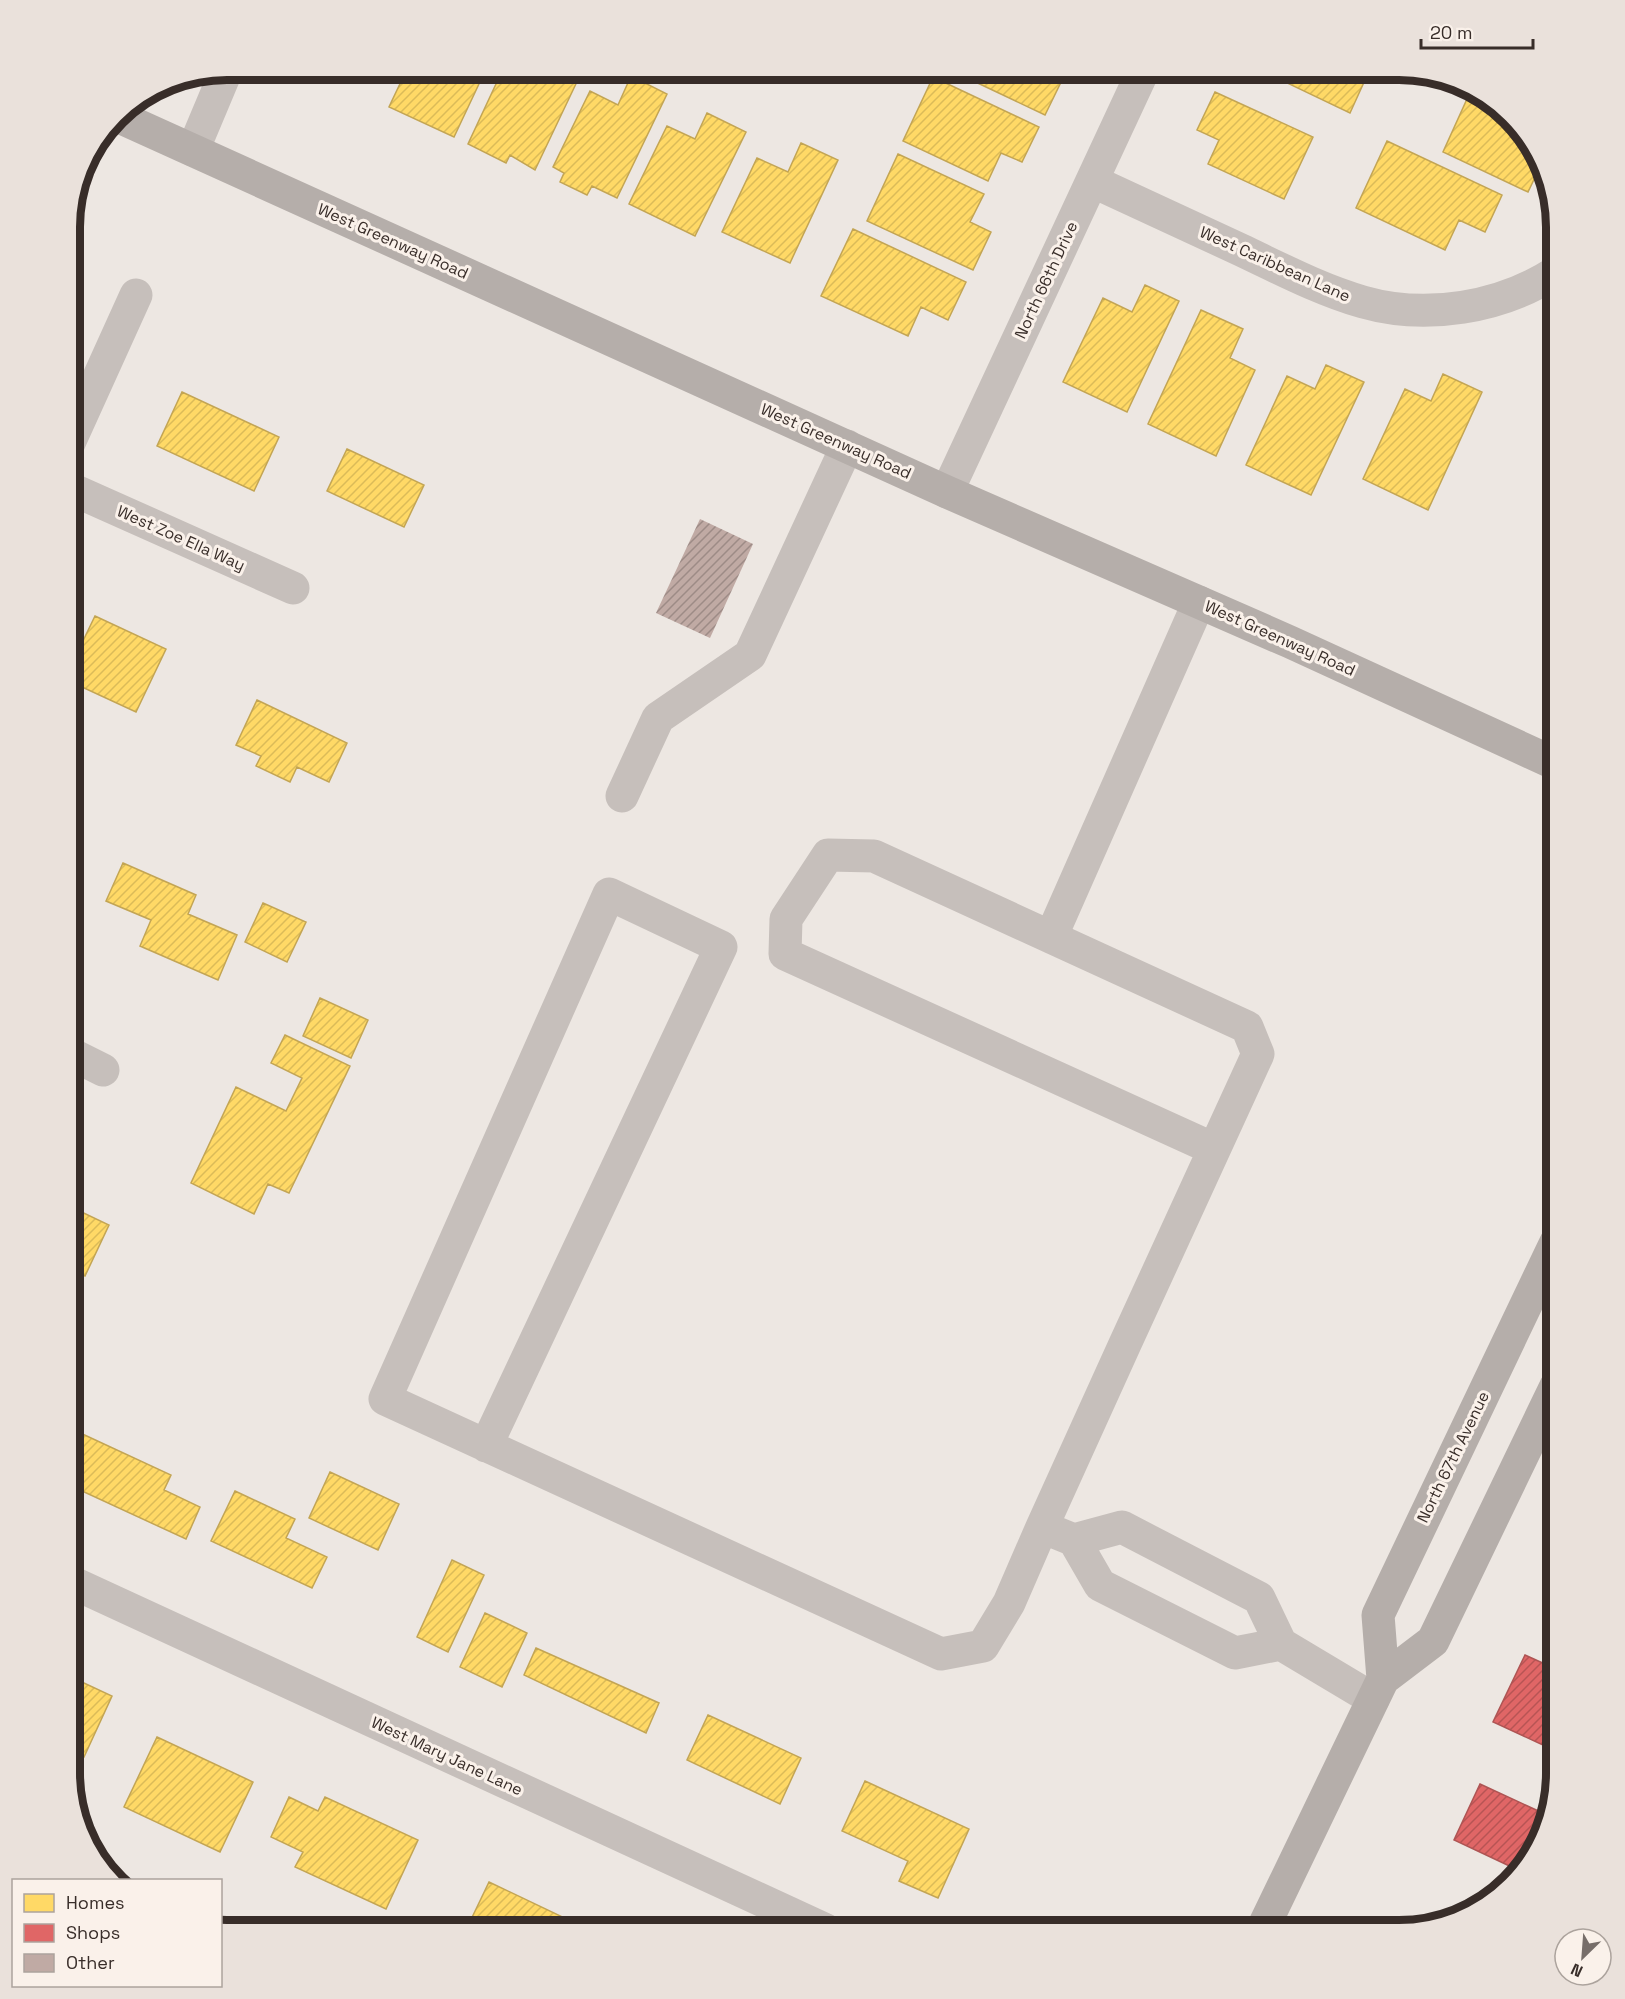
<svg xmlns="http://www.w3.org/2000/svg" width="1625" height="1999" font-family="'Space Grotesk',sans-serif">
  <defs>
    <pattern id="homes-hatch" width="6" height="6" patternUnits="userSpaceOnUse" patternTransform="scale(1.5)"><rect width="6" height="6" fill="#ffd966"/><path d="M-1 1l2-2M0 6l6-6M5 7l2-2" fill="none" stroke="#dbbb58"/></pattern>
    <pattern id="shops-hatch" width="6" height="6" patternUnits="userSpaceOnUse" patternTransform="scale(1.5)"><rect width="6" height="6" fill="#e06666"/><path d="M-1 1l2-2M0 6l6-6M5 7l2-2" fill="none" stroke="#b75454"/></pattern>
    <pattern id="building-hatch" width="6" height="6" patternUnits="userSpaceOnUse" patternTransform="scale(1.5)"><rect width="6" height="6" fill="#c0aaa4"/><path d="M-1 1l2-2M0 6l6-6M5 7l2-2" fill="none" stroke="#9d8b86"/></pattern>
  </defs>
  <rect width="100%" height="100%" fill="#ede7e2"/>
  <path fill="url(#homes-hatch)" stroke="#c3a554" stroke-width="1.5" d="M344,69h35l-6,14z
    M407,69h79l-32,68 -65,-30z
    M503,69h26l15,7 3,-7h36l-48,101 -25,-15 -4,8 -38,-19z
    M948,69h97l18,9 -18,37z
    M1258,69h112l-20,44z
    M631,76l36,18 -50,104 -25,-12 -5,9 -27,-13 4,-9 -11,-6 37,-76 28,14z
    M933,77l106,50 -17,35 -21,-9 -13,28 -85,-40z
    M1472,88l5,2 52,49 10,30 -11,23 -85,-40z
    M1215,92l98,45 -29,62 -76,-35 11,-24 -22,-10z
    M707,113l39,19 -51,104 -66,-32 38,-78 28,13z
    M1387,141l115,54 -17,37 -26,-12 -14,30 -89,-42z
    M801,143l37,17 -48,103 -68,-31 35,-74 31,14z
    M898,154l86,40 -14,28 21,10 -18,38 -106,-49z
    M853,229l113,53 -18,38 -27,-13 -13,29 -87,-40z
    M1145,285l34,16 -52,111 -64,-30 40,-84 29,14z
    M1201,310l42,19 -13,29 25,12 -39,86 -68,-32z
    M1326,365l38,17 -53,113 -65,-30 41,-89 28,13z
    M1443,374l39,18 -54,118 -65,-31 42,-90 26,12z
    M182,392l97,45 -25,54 -97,-45z
    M347,449l77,36 -20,42 -77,-36z
    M95,616l71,33 -30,63 -67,-31v-11z
    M257,700l90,43 -18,39 -32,-15 -7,15 -34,-16 5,-10 -25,-11z
    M123,863l73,32 -8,19 49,21 -19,45 -78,-34 11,-26 -45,-19z
    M263,903l43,19 -19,40 -42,-20z
    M69,910l13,6 -13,31z
    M320,998l48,22 -17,38 -48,-22z
    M285,1035l65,31 -61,127 -21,-9 -14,30 -63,-31 45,-96 50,24 16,-33 -31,-15z
    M69,1206l40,19 -24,51 -16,-7z
    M76,1431l95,44 -7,15 36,17 -14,32 -117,-54v-39z
    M330,1472l69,32 -21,46 -69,-32z
    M235,1491l60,28 -9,19 41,19 -15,31 -101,-47z
    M452,1560l32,15 -36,77 -31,-15z
    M485,1613l42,20 -25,54 -42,-20z
    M536,1648l123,55 -13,30 -122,-58z
    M69,1676l43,20 -28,61 -15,-7z
    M708,1715l93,43 -21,46 -93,-44z
    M157,1737l96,45 -33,70 -96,-45z
    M865,1781l104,48 -31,69 -39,-17 9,-20 -66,-30z
    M289,1797l29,14 7,-14 93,43 -32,69 -91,-42 8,-15 -32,-15z
    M489,1882l82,39 -4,9h-101z"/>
  <path fill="url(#shops-hatch)" stroke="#ae5554" stroke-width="1.5" d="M1525,1655l31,14v82l-63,-29z
    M1480,1784l65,30 -10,37 -17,19 -64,-30z"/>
  <path fill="url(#building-hatch)" d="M700,519l53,25 -43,94 -54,-25z"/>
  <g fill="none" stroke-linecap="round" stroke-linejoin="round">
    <path stroke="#c6bfbb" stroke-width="33" d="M193,150l34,-81
      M1092,181c50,23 100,46 149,69 40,19 80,40 122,52 63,18 138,6 193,-30
      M69,443l67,-148
      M69,488l224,100
      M947,492l197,-423
      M622,796l36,-78 92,-63 97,-209
      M1051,937l148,-335
      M69,1053l34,17
      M1214,1149l-429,-195 1,-35 42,-64 46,1 373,171 11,27c-72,157 -145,315 -216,473l32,13 48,-13 137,71 22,46 92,55
      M486,1446l235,-499 -112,-53 -224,505 556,255 42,-8 26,-43 33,-76
      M1074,1540l26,45 135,68 46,-9
      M69,1581l757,349"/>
    <path stroke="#b5aeaa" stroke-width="33" d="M117,116l830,376 343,150 266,122
      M1383,1679l-5,-64 178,-373
      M1262,1930l121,-251 50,-38 123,-255"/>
  </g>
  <g text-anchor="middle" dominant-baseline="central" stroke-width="6" stroke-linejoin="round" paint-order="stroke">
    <g font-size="16" fill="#382d29" stroke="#faf1ea">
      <text transform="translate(393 241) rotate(24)">West Greenway Road</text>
      <text transform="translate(1275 264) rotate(24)">West Caribbean Lane</text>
      <text transform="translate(1046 280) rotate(-65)">North 66th Drive</text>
      <text transform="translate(836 441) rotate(24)">West Greenway Road</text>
      <text transform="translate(181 538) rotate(24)">West Zoe Ella Way</text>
      <text transform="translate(1280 638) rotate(24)">West Greenway Road</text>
      <text transform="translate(1453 1457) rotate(-64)">North 67th Avenue</text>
      <text transform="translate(447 1756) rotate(25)">West Mary Jane Lane</text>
    </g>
  </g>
  <path d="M0 0H1625V1999H0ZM227 80H1399A147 147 0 0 1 1546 227V1773A147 147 0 0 1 1399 1920H227A147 147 0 0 1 80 1773V227A147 147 0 0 1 227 80Z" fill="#eae1db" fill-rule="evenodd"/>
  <path fill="none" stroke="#382d29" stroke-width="8" d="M227 80H1399A147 147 0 0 1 1546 227V1773A147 147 0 0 1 1399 1920H227A147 147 0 0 1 80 1773V227A147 147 0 0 1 227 80Z"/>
  <rect x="12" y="1879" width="210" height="108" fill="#faf1ea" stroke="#aca39d" stroke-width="1.5"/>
  <rect x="24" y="1894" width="30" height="18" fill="#ffd966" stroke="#aca39d" stroke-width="1.5"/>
  <text x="66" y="1909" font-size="18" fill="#382d29">Homes</text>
  <rect x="24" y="1924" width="30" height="18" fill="#e06666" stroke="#aca39d" stroke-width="1.5"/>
  <text x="66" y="1939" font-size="18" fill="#382d29">Shops</text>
  <rect x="24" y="1954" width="30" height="18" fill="#c0aaa4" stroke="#aca39d" stroke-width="1.5"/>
  <text x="66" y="1969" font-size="18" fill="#382d29">Other</text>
  <g transform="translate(1583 1957) rotate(205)"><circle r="28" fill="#faf1ea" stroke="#aca39d" stroke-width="1.5"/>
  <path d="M0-4.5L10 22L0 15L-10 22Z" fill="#776e6a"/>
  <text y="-9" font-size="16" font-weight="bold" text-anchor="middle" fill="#382d29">N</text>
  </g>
  <path d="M1421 39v9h112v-9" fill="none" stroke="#382d29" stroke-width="3"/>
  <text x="1430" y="39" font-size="18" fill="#382d29" stroke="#faf1ea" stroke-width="4.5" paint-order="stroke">20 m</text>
</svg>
